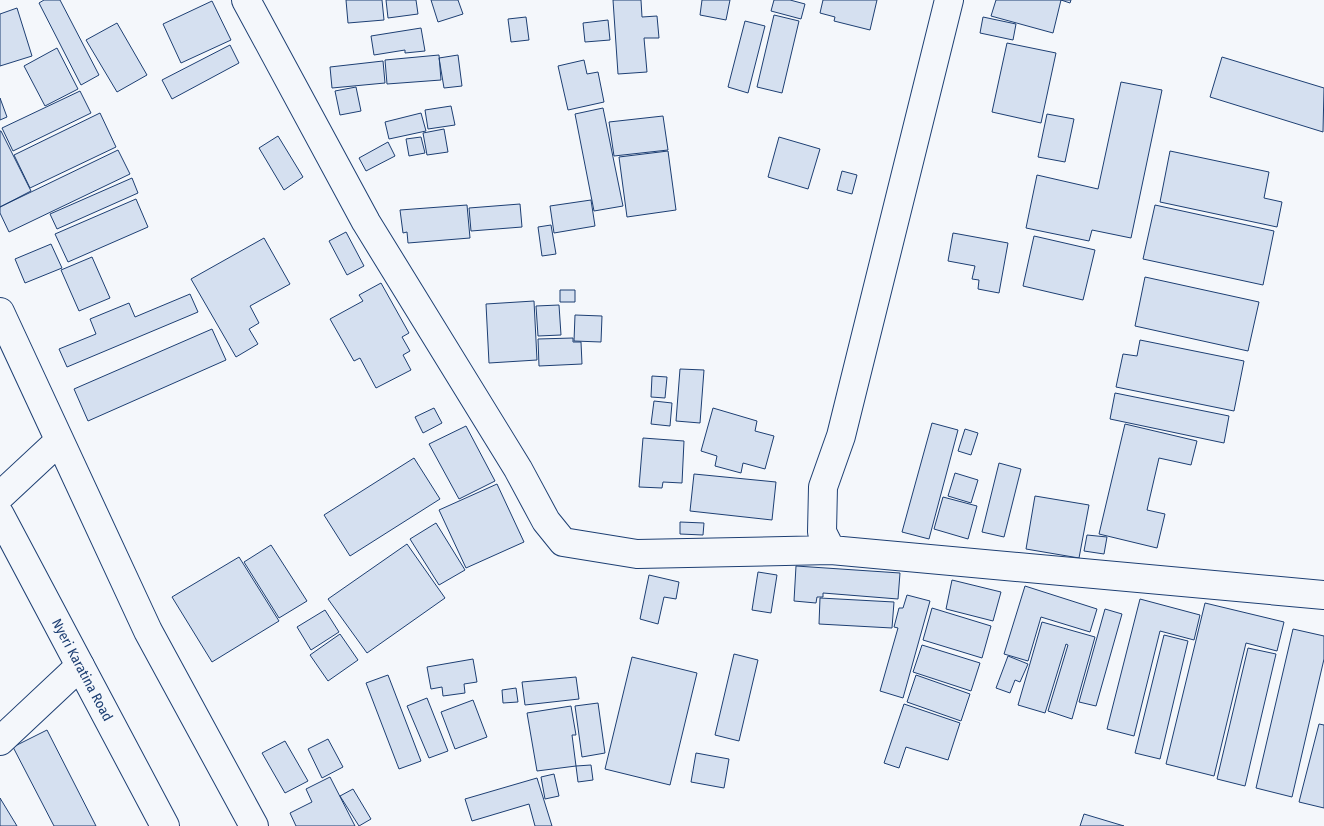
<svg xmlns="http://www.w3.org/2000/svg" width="1324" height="826" font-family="'Fira Sans Condensed',sans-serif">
  <rect width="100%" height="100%" fill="#f4f7fb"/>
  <path fill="#d5e0f0" stroke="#1d3f73" d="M44,0h16l39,75 -18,10 -42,-82z
    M346,0h36l2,20 -36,3z
    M386,0h30l2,14 -30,4z
    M431,0h27l5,14 -25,8z
    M613,0h28l1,17 15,-1 2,22h-15l3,34 -29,2z
    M702,0h28l-4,20 -26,-5z
    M774,0h16l15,4 -4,15 -30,-8z
    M823,0h54l-7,30 -36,-9 1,-4 -15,-4z
    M996,0h75l-1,3 -9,-3 -8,33 -62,-17z
    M212,1l19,39 -50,23 -18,-39z
    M17,8l15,48 -32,10v-52z
    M774,15l25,6 -17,72 -25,-6z
    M526,17l3,23 -18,2 -3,-23z
    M983,17l33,7 -3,16 -33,-7z
    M608,20l2,20 -25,2 -2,-19z
    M745,21l20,5 -17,67 -20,-6z
    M117,23l30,52 -30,17 -31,-52z
    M421,28l4,23 -20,2v-3l-31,5 -3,-19z
    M1007,43l49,10 -15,70 -49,-11z
    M230,45l9,18 -67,36 -10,-19z
    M57,48l21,41 -33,17 -21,-40z
    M439,55l2,25 -54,4 -2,-24z
    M458,55l4,31 -18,2 -5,-30z
    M1222,57l102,31 -1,44 -113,-35z
    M584,60l3,14 11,-2 6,30 -36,8 -10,-44z
    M383,61l2,22 -53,5 -2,-21z
    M1121,82l41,8 -31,148 -39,-8 -3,11 -63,-13 11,-53 61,14z
    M356,87l5,24 -21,4 -5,-24z
    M80,91l11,22 -78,38 -11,-23z
    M0,98l7,19 -7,3z
    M451,106l4,19 -27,4 -3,-19z
    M603,108l20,98 -29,5 -19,-97z
    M100,113l16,34 -86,41 -16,-33z
    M421,113l5,18 -37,8 -4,-17z
    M1047,114l27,5 -9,43 -27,-5z
    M663,116l5,34 -54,6 -5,-34z
    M444,129l4,23 -21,3 -4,-22z
    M0,131h1l30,60 -31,16z
    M278,136l25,41 -19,13 -25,-42z
    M421,137l4,16 -16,3 -3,-17z
    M779,137l41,12 -12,40 -40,-12z
    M388,142l7,14 -29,15 -7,-13z
    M118,150l12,24 -121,58 -9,-19v-6z
    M668,151l8,59 -49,7 -8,-60z
    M1170,151l99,21 -5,26 18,4 -5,25 -117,-25z
    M842,171l15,4 -5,19 -15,-4z
    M132,178l6,15 -81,36 -7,-15z
    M136,199l12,28 -80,35 -13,-28z
    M591,200l4,26 -41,7 -4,-27z
    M520,204l2,23 -51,4 -2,-23z
    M467,205l3,33 -62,5 -1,-11 -4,1 -3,-23z
    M1155,205l119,26 -11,54 -120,-26z
    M551,225l5,29 -14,2 -4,-29z
    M346,232l18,34 -17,9 -18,-34z
    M953,233l55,10 -9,50 -21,-4 1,-9 -7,-1 3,-13 -27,-5z
    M1034,236l61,14 -12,50 -60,-14z
    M264,238l26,46 -40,22 9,17 -10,6 9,15 -22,13 -45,-78z
    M51,244l11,24 -37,15 -10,-24z
    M92,257l18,41 -31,13 -18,-41z
    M1145,277l114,25 -11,49 -113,-25z
    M381,283l28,50 -7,4 8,14 -7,4 8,15 -35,18 -16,-30 -6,3 -24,-42 33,-18 -4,-6z
    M560,290h15v12h-15z
    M190,294l8,18 -131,55 -8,-18 37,-15 -6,-15 39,-16 6,14z
    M534,301l3,59 -48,3 -3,-59z
    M559,305l2,30 -23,1 -2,-30z
    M575,315l27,1 -1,26 -27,-1z
    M212,329l14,31 -138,61 -14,-32z
    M573,338v4h8l1,22 -43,2 -1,-27z
    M1140,340l104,21 -10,50 -118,-24 7,-33 14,2z
    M680,369l24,1 -4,53 -24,-2z
    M652,376l15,1 -2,21 -14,-1z
    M1115,393l114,23 -5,27 -114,-24z
    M654,401l18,2 -2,23 -19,-2z
    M434,408l8,15 -19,10 -8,-16z
    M713,408l44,13 -2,10 19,5 -9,33 -22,-6 -2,10 -26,-7 2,-10 -16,-5z
    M932,423l26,7 -29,109 -27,-7z
    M1125,424l72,17 -6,24 -32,-7 -12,52 18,4 -8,34 -58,-14z
    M466,426l29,55 -36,18 -30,-55z
    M965,429l13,4 -7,22 -13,-4z
    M643,438l41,3 -2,42 -19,-1 -1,6 -23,-1z
    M414,458l26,41 -90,57 -26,-41z
    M999,463l22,6 -17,68 -22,-5z
    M955,473l23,7 -7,23 -23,-7z
    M694,474l82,8 -4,38 -82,-9z
    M497,484l27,58 -58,26 -27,-58z
    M1035,496l54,9 -10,53 -53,-9z
    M943,497l34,9 -9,33 -34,-10z
    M680,522l24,1 -1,12 -23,-1z
    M436,523l29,47 -26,15 -29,-46z
    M1087,535l20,2 -3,17 -20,-3z
    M407,544l38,54 -78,55 -39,-54z
    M271,545l36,56 -28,17 -35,-56z
    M239,557l40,64 -67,41 -40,-65z
    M796,566l104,7 -2,26 -75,-6v4h-6l-1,6 -22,-2z
    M758,572l19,3 -6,38 -19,-3z
    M649,575l30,7 -3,17 -12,-2 -6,27 -18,-5z
    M952,580l49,12 -8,29 -47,-12z
    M1025,586l72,23 -7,23 -49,-15 -13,44 -24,-7z
    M907,595l23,6 -27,97 -23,-7 18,-63 -4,-1 5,-19h4z
    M820,598l74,4 -2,26 -73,-4z
    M1140,599l60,16 -6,25 -34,-9 -26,105 -27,-7z
    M1205,603l79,19 -7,29 -31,-8 -32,133 -48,-12z
    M932,608l59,18 -9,32 -59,-18z
    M1105,609l17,5 -26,92 -17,-4z
    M325,610l14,22 -28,18 -14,-23z
    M1042,622l53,15 -23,82 -24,-8 20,-66 -2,-1 -21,69 -27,-8z
    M1293,629l31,7v23l-32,138 -36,-9z
    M340,634l18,26 -30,21 -18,-26z
    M1164,635l24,6 -28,118 -25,-6z
    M922,645l58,18 -9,28 -58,-19z
    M1248,648l28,6 -31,132 -28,-7z
    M734,654l24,6 -19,81 -24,-6z
    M1008,656l20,8 -8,18 -5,-2 -5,13 -14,-5z
    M632,657l65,16 -27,112 -65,-16z
    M473,659l4,23 -13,2 1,9 -22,3 -1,-9 -11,2 -4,-22z
    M388,675l33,86 -22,8 -33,-86z
    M916,675l54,19 -9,27 -54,-19z
    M576,677l3,22 -54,6 -3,-23z
    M516,688l2,14 -15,1 -1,-13z
    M427,698l21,53 -19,7 -22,-52z
    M473,700l14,37 -32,12 -14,-37z
    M598,703l7,50 -23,4 -7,-51z
    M904,704l56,19 -12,37 -42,-13 -7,21 -15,-5z
    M571,706l5,29h-4l4,31 -39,5 -10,-58z
    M1319,724l5,1v83l-25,-6z
    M47,730l49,96h-42l-41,-79z
    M328,739l15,28 -21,11 -14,-29z
    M285,741l23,40 -23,12 -23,-40z
    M696,753l33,6 -5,29 -33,-6z
    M591,765l2,15 -15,2 -2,-16z
    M554,774l5,22 -14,3 -4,-22z
    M330,777l25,49h-59l-6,-13 22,-11 -6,-13z
    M537,778l15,48h-17l-6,-22 -57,17 -7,-22z
    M353,789l18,30 -12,7 -19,-30z
    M0,798l17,28h-17z
    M1084,814l40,12h-44z"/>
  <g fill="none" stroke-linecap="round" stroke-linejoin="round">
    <defs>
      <path id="minor" d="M246,0l120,222 152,247 28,52 17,21 74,12 194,-4 493,45
        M0,312l148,319 106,195
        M0,496l59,-55
        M831,550l-9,-18 1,-45 18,-51 108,-436"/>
      <path id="tertiary" d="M0,741l80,-75"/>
      <path id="trunk" d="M0,515l165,311"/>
    </defs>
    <use href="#minor" stroke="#1d3f73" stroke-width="30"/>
    <use href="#tertiary" stroke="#1d3f73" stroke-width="30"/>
    <use href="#trunk" stroke="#1d3f73" stroke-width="30"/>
    <use href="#minor" stroke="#f4f7fb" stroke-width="28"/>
    <use href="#tertiary" stroke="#f4f7fb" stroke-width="28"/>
    <use href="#trunk" stroke="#f4f7fb" stroke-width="28"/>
  </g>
  <g text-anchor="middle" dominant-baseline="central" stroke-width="4" stroke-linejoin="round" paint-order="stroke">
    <g font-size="14" fill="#1d3f73" stroke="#f4f7fb">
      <text transform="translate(82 670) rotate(62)">Nyeri Karatina Road</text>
    </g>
  </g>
</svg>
